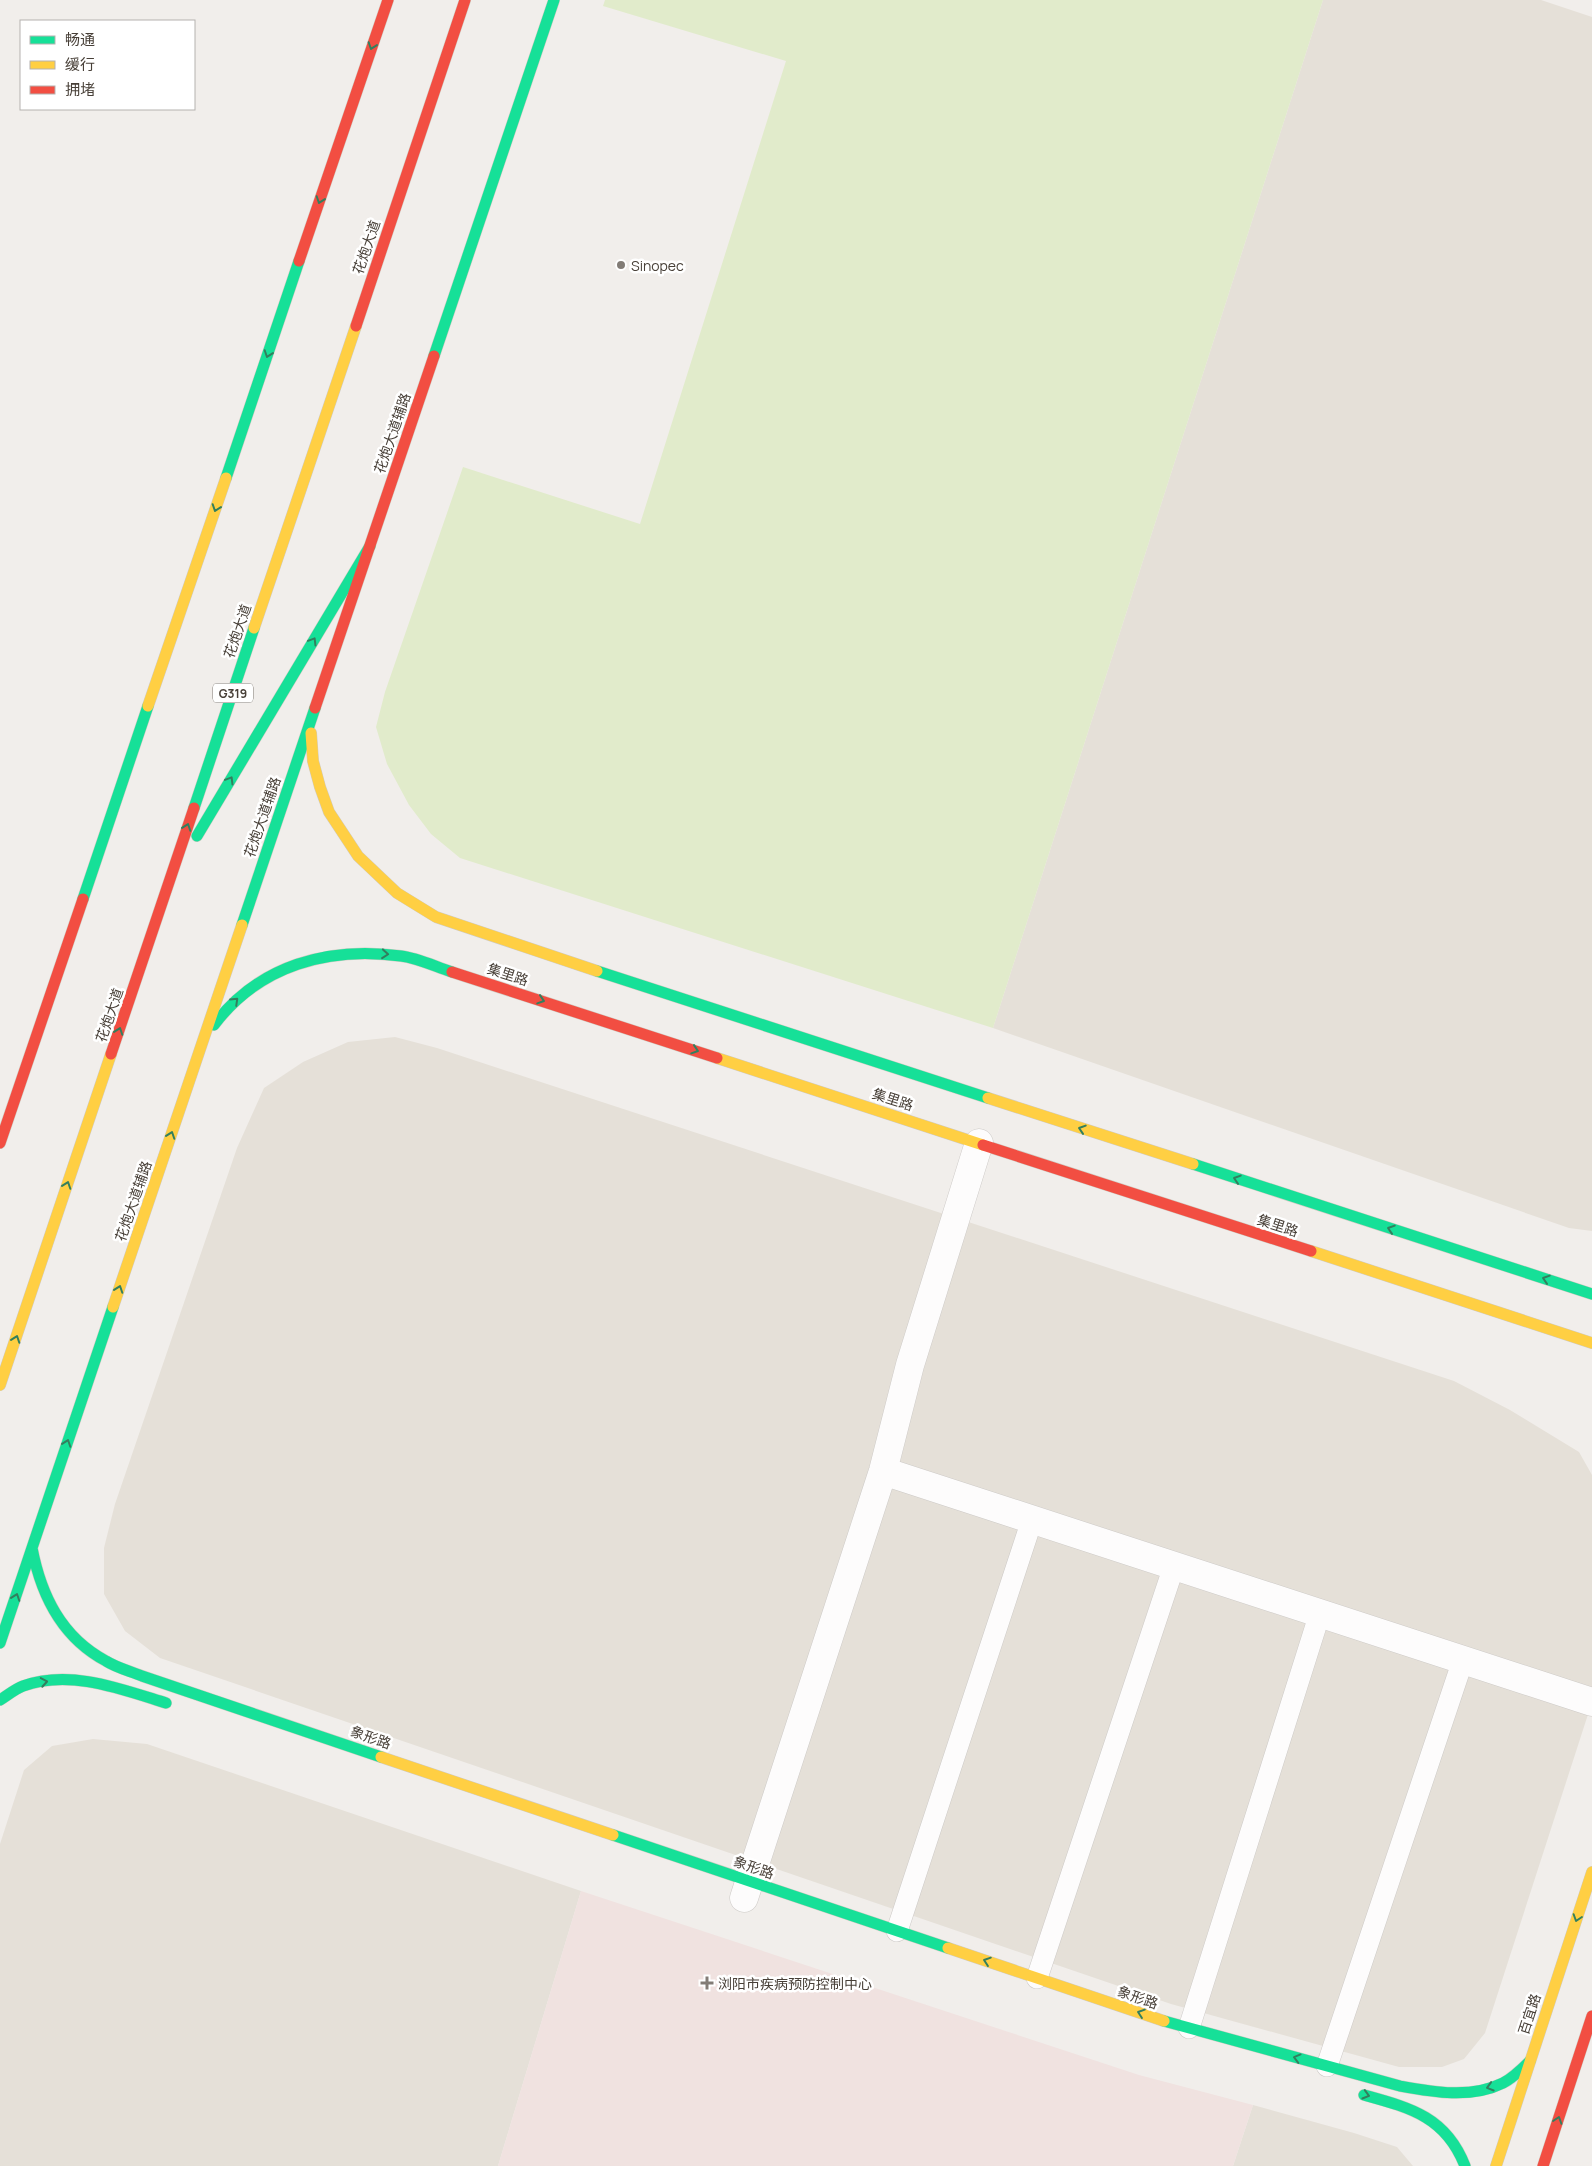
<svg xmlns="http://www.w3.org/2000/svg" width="1592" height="2166" font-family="Manrope,'Noto Sans SC',sans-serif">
  <rect width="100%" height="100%" fill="#f1eeeb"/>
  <path fill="#e5e0d8" d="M1323,0h218l51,17v1214l-23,-3 -576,-200z
    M395,1037l42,11 1017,333 56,29 69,42 13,23v227l-107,331 -21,26 -22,8h-43l-228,-63 -1011,-346 -35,-27 -21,-37v-46l11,-44 122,-356 27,-60 39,-26 45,-20z
    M93,1739l54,5 434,147 -83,275h-498v-322l24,-74 28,-24z
    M1253,2105l101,28 43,14 16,19h-180z"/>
  <path fill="#f0e2e0" d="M581,1891l558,184 114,30 -20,61h-735z"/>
  <path fill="#e1ebcb" d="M605,0h718l-330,1028 -533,-170 -29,-24 -22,-29 -22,-41 -11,-37 9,-35 78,-225 177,57 146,-463 -183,-55z"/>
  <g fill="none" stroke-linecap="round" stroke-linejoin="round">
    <defs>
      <path id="lane" d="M897,1931l135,-411
        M1037,1978l137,-412
        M1189,2028l131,-415
        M1327,2066l136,-406"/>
      <path id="street" d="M883,1471l709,231
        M744,1898l139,-427 27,-106 69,-222"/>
      <path id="fast" d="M434,356l120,-356
        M226,478l73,-217
        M194,808l60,-180
        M197,836l173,-290
        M83,899l65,-193
        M242,925l73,-217
        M597,971l391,127
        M214,1025c45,-60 115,-79 187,-69 17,2 35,11 51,16
        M1193,1164l399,130
        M32,1548c9,47 29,89 74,113 11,7 24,10 36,15l239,81
        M0,1643l113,-336
        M0,1700c8,-5 15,-11 23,-14 47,-17 98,3 143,17
        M613,1835l335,113
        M1164,2021l236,65c33,6 71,13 103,-3 10,-5 19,-14 27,-22
        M1364,2095c47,13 82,22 101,71"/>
      <path id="slow" d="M254,628l102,-302
        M148,706l78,-228
        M311,733l2,28 7,26 9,25 29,44 39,37 39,24 161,54
        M717,1058l266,87
        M988,1098l205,66
        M1311,1251l281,92
        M113,1307l129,-382
        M0,1385l111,-331
        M381,1757l232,78
        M948,1948l216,73
        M1496,2166l96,-294"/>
      <path id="jam" d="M299,261l89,-261
        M356,326l109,-326
        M315,708l119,-352
        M452,972l265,86
        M111,1054l83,-246
        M0,1143l83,-244
        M983,1145l328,106
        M1543,2166l49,-150"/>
    </defs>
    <use href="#lane" stroke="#cdcac7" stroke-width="22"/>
    <use href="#street" stroke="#cdcac7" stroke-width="29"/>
    <use href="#fast" stroke="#d0cbc2" stroke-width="12"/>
    <use href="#slow" stroke="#d0cbc2" stroke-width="12"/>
    <use href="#jam" stroke="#d0cbc2" stroke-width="12"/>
    <use href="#lane" stroke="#fdfcfc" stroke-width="21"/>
    <use href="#street" stroke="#fdfcfc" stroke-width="28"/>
    <use href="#fast" stroke="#16e098" stroke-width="11"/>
    <use href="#slow" stroke="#ffcf43" stroke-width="11"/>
    <use href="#jam" stroke="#f24e42" stroke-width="11"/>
  </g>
  <defs><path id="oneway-chevron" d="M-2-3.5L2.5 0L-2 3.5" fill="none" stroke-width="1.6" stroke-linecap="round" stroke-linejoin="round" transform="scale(1.25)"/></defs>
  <g stroke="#337f5e">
    <use href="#oneway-chevron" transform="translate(372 46) rotate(109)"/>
    <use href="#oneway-chevron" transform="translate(320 200) rotate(109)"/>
    <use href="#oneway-chevron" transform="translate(268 354) rotate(109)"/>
    <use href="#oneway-chevron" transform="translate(216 508) rotate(109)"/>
    <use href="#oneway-chevron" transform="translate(313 641) rotate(-59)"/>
    <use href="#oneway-chevron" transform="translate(230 780) rotate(-59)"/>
    <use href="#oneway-chevron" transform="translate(187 827) rotate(-71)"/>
    <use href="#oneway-chevron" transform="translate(385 954) rotate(5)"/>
    <use href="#oneway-chevron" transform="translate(541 1000) rotate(18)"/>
    <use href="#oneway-chevron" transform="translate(235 1001) rotate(-44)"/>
    <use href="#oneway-chevron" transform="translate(119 1031) rotate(-71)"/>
    <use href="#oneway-chevron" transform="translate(695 1050) rotate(18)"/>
    <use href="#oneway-chevron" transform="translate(1082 1129) rotate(-162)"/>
    <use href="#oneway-chevron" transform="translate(171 1135) rotate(-71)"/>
    <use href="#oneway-chevron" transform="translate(1237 1179) rotate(-162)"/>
    <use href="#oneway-chevron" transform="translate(67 1185) rotate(-71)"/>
    <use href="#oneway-chevron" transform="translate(1391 1229) rotate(-162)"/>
    <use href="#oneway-chevron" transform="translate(1546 1279) rotate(-162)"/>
    <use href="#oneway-chevron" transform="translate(119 1289) rotate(-71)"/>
    <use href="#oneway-chevron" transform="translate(16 1339) rotate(-71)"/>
    <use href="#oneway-chevron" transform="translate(67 1443) rotate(-71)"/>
    <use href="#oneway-chevron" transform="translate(16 1597) rotate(-71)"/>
    <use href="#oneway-chevron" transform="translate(44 1682) rotate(-10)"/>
    <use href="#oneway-chevron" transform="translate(1577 1918) rotate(108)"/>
    <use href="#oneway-chevron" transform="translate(987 1961) rotate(-161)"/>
    <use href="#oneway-chevron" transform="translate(1141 2013) rotate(-161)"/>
    <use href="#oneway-chevron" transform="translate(1297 2058) rotate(-165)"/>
    <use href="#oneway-chevron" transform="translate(1490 2087) rotate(163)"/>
    <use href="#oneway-chevron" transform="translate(1366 2095) rotate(16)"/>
    <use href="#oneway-chevron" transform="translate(1558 2120) rotate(-72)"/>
  </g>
  <g fill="#827c76" stroke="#fff" stroke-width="2">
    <circle cx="621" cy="265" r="5"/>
    <path d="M704.5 1975.5h5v5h5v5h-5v5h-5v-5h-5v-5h5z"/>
  </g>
  <g text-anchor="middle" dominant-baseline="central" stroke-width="5" stroke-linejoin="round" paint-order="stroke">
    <rect fill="#fff" stroke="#7e7973" stroke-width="1" x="213" y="683.5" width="40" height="19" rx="4"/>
    <g font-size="12" font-weight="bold" fill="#473f37">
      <text x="233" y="693">G319</text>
    </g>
    <g font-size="14" fill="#473f37" stroke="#fff">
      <text transform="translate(366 247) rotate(-71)">花炮大道</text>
      <text transform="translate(392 433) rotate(-71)">花炮大道辅路</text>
      <text transform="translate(237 631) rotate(-71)">花炮大道</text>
      <text transform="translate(262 817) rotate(-71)">花炮大道辅路</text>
      <text transform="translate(508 974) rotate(18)">集里路</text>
      <text transform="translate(109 1015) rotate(-71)">花炮大道</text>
      <text transform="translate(893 1099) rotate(18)">集里路</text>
      <text transform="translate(133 1201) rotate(-71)">花炮大道辅路</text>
      <text transform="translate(1278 1225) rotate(18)">集里路</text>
      <text transform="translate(371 1737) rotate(19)">象形路</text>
      <text transform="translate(754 1867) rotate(19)">象形路</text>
      <text transform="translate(1138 1997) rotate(19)">象形路</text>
      <text transform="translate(1529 2014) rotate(-72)">百宜路</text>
    </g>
    <g font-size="14" fill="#473f37" stroke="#fff" text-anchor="start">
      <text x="631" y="265">Sinopec</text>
      <text x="718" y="1983">浏阳市疾病预防控制中心</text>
    </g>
  </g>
  <rect x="20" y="20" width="175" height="90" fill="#ffffff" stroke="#b5b2af"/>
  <rect x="30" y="36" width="25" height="8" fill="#16e098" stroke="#b5b2af"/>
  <text x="65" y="45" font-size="15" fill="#473f37">畅通</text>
  <rect x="30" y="61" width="25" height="8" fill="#ffcf43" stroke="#b5b2af"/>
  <text x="65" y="70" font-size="15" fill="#473f37">缓行</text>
  <rect x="30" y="86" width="25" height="8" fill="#f24e42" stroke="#b5b2af"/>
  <text x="65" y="95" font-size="15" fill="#473f37">拥堵</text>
</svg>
